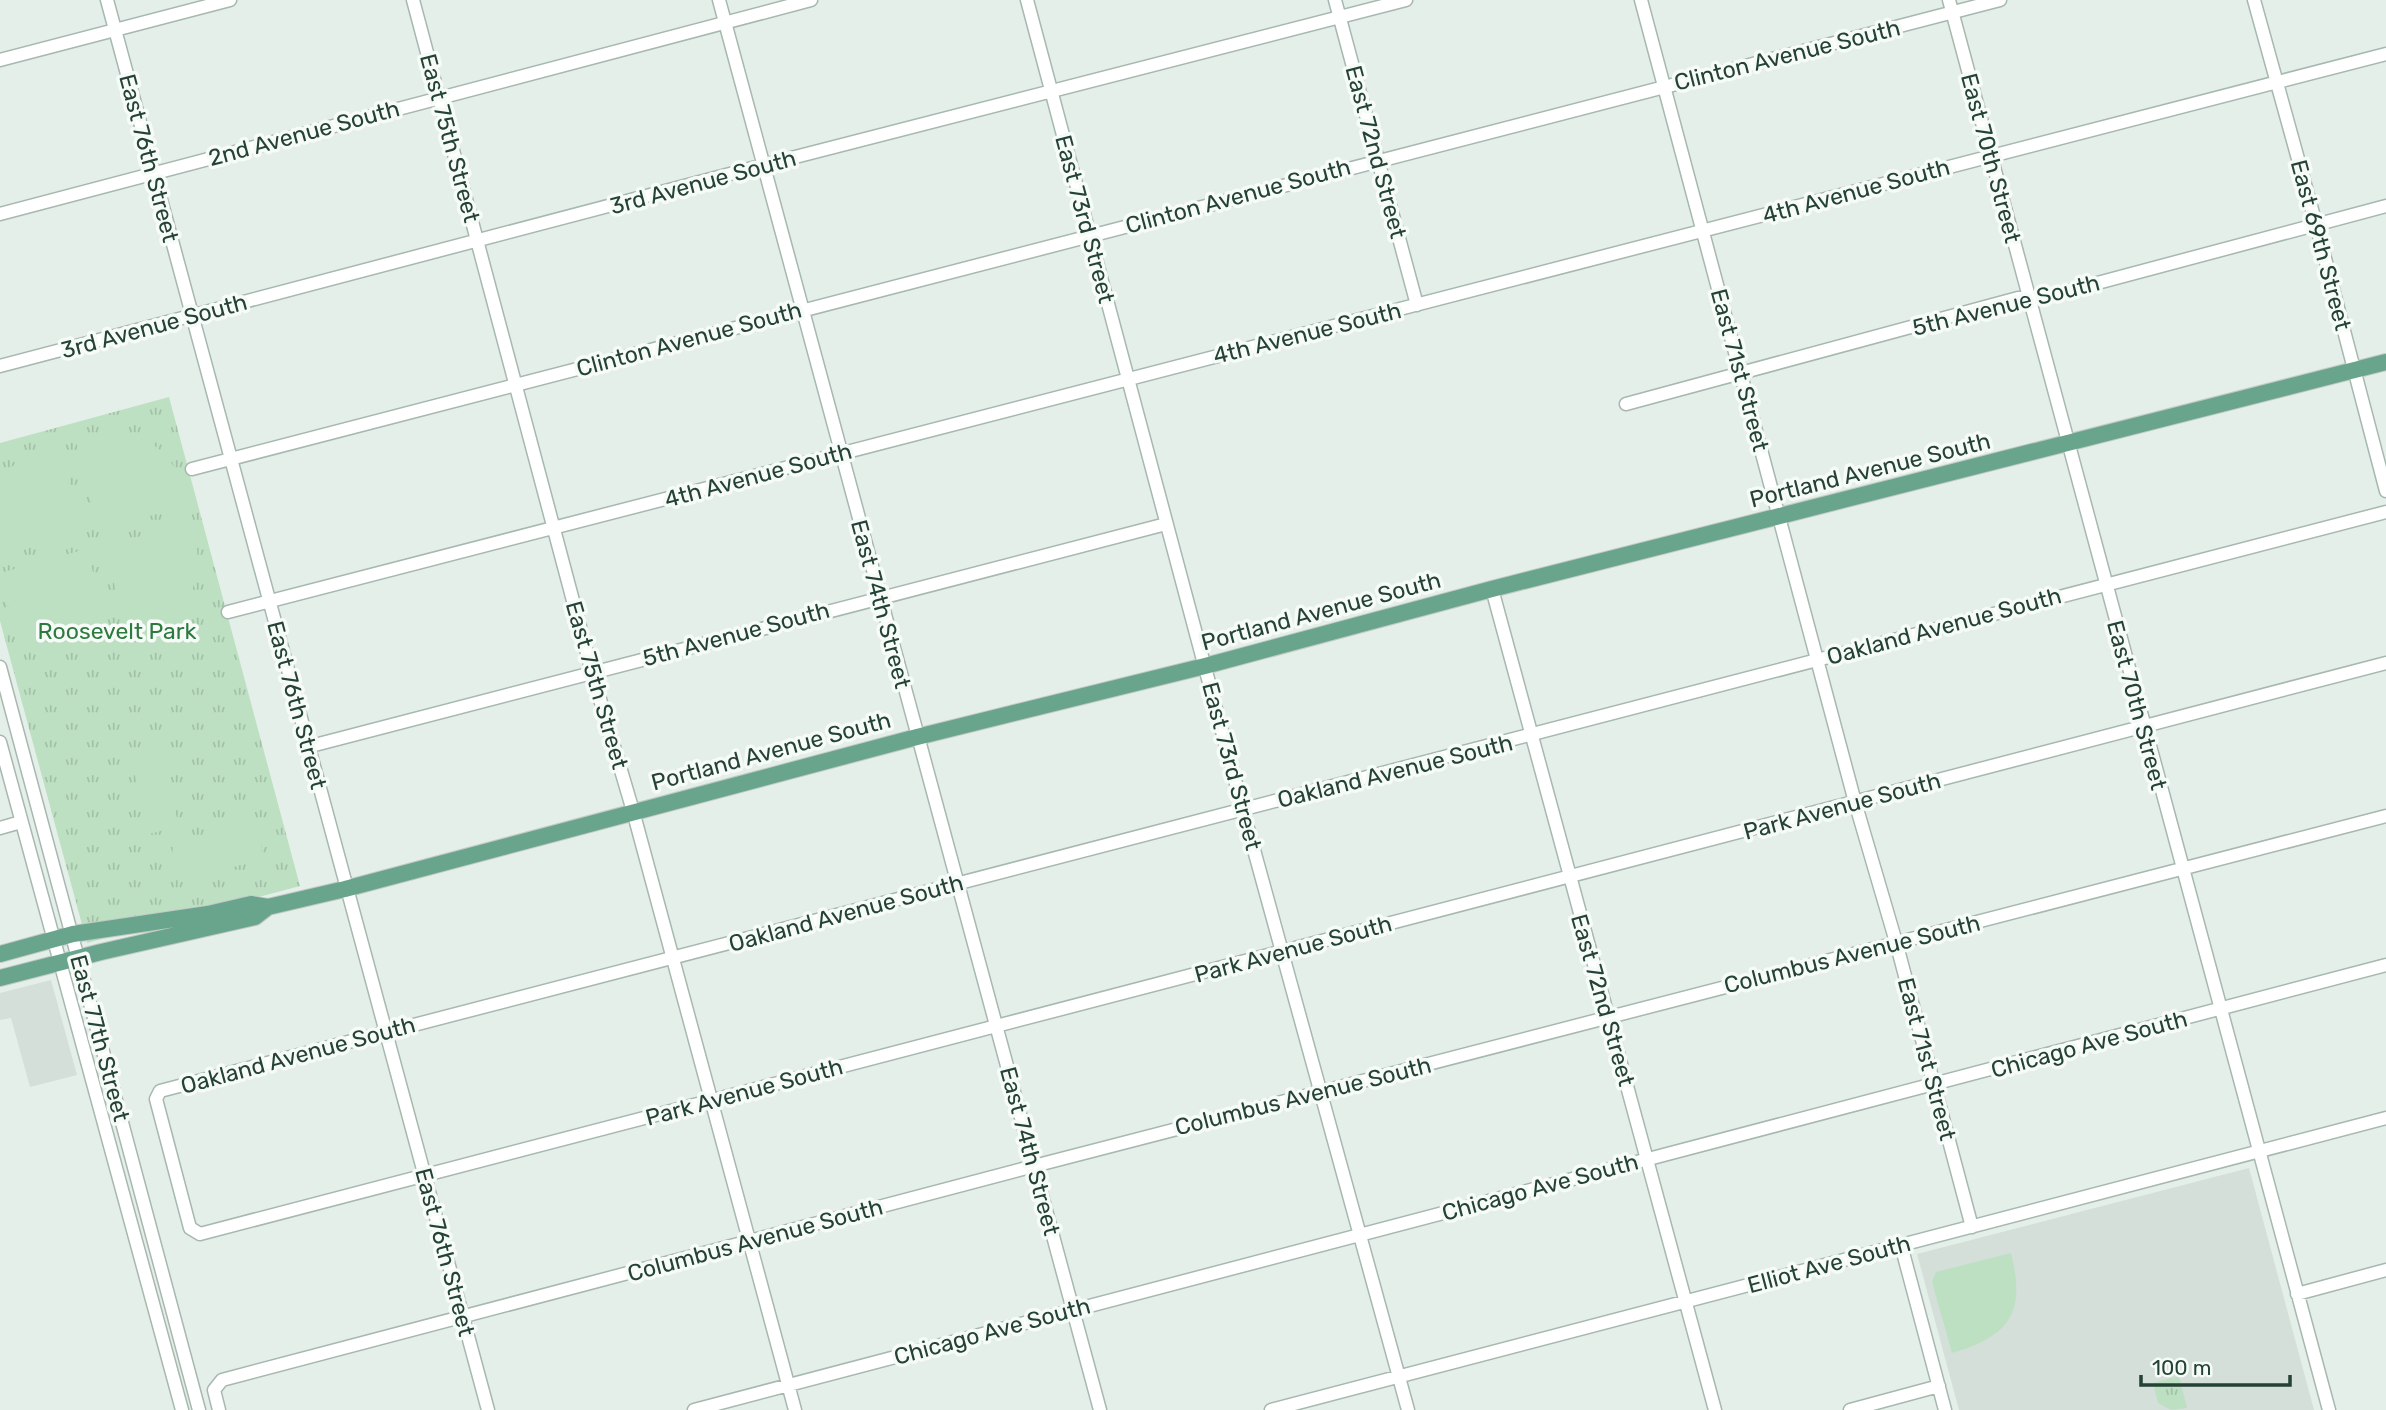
<svg xmlns="http://www.w3.org/2000/svg" width="2386" height="1410" font-family="Rubik,sans-serif">
  <defs>
    <pattern id="park-tufts" width="24" height="20" patternUnits="userSpaceOnUse" patternTransform="scale(1.75)"><rect width="24" height="20" fill="#bee0c2"/><path d="M3 7l-1-3M5 7V3M7 7l1-3M15 17l-1-3M17 17v-4M19 17l1-3" fill="none" stroke="#a3c1a7"/></pattern>
  </defs>
  <rect width="100%" height="100%" fill="#e5efe9"/>
  <path fill="#d3dfd8" d="M51,980l26,95 -47,12 -19,-69 -11,2v-27z
    M2249,1168l65,242h-355l-42,-156z"/>
  <path fill="url(#park-tufts)" d="M169,397l131,489 -213,57 -87,-322v-178z
    M2179,1376l8,32 -16,2 -13,-7 -5,-20z"/>
  <path fill="#bee0c2" d="M101,433c55,0 75,22 88,73l-83,21 -9,-4 -21,-82z
    M58,445l23,82 -4,8 -77,21v-79l23,-20z
    M193,522c9,38 7,84 -33,104 -10,5 -22,7 -32,9l-24,-89z
    M79,551l10,6 22,83c-12,3 -25,7 -38,7 -40,-2 -73,-33 -73,-74z
    M169,753l5,21 -37,10 -5,-21z
    M168,784l5,16 -35,9 -4,-16z
    M175,810l4,16 -34,9 -4,-16z
    M243,823c15,1 21,21 18,34l-6,4 -65,18c-15,-2 -19,-20 -17,-33l6,-4z
    M2011,1253c15,60 -1,83 -59,100l-20,-71 4,-10z"/>
  <g fill="none" stroke-linecap="round" stroke-linejoin="round">
    <defs>
      <path id="minor" d="M107,0l381,1410
        M413,0l179,672 41,139 162,599
        M719,0l381,1410
        M1027,0l216,810 165,600
        M1335,0l82,305
        M1641,0l214,802 41,140 76,285
        M1949,0l380,1410
        M2254,0l62,224 70,267
        M0,60l230,-60
        M0,214l811,-214
        M0,366l764,-201 642,-165
        M1626,404l392,-106 27,-1 341,-91
        M192,469l1808,-469
        M2386,512l-2226,579 -4,8 34,129 10,6 2186,-571
        M1492,589l223,821
        M228,612l2158,-558
        M0,667l199,743
        M0,742l182,668
        M307,747l859,-223
        M0,828l21,-6
        M1901,1245l44,165
        M2297,1294l89,-24
        M219,1410l-5,-20 8,-10 812,-214 1352,-350
        M694,1410l1692,-445
        M1271,1410l1115,-292
        M1850,1410l89,-24"/>
      <path id="major" d="M0,954l73,-20 135,-20 43,-10 17,3
        M0,978l101,-26 154,-35 13,-10 77,-18 572,-152 288,-71 287,-77 894,-227"/>
    </defs>
    <use href="#minor" stroke="#a7b8af" stroke-width="15"/>
    <use href="#major" stroke="#c2cac6" stroke-width="18"/>
    <use href="#minor" stroke="#fff" stroke-width="12"/>
    <use href="#major" stroke="#69a58c" stroke-width="16"/>
  </g>
  <g text-anchor="middle" dominant-baseline="central" stroke-width="7" stroke-linejoin="round" paint-order="stroke">
    <g font-size="23" fill="#244235" stroke="#f6fbf8">
      <text transform="translate(1787 55) rotate(-14)">Clinton Avenue South</text>
      <text transform="translate(304 133) rotate(-15)">2nd Avenue South</text>
      <text transform="translate(450 138) rotate(75)">East 75th Street</text>
      <text transform="translate(1376 152) rotate(75)">East 72nd Street</text>
      <text transform="translate(149 158) rotate(75)">East 76th Street</text>
      <text transform="translate(1991 158) rotate(75)">East 70th Street</text>
      <text transform="translate(703 182) rotate(-15)">3rd Avenue South</text>
      <text transform="translate(1856 191) rotate(-15)">4th Avenue South</text>
      <text transform="translate(1238 196) rotate(-15)">Clinton Avenue South</text>
      <text transform="translate(1085 219) rotate(75)">East 73rd Street</text>
      <text transform="translate(2321 245) rotate(75)">East 69th Street</text>
      <text transform="translate(2006 305) rotate(-14)">5th Avenue South</text>
      <text transform="translate(154 326) rotate(-15)">3rd Avenue South</text>
      <text transform="translate(1307 333) rotate(-14)">4th Avenue South</text>
      <text transform="translate(689 339) rotate(-15)">Clinton Avenue South</text>
      <text transform="translate(1740 370) rotate(75)">East 71st Street</text>
      <text transform="translate(1870 470) rotate(-14)">Portland Avenue South</text>
      <text transform="translate(758 475) rotate(-15)">4th Avenue South</text>
      <text transform="translate(881 604) rotate(75)">East 74th Street</text>
      <text transform="translate(1321 611) rotate(-15)">Portland Avenue South</text>
      <text transform="translate(1944 626) rotate(-15)">Oakland Avenue South</text>
      <text transform="translate(736 634) rotate(-15)">5th Avenue South</text>
      <text transform="translate(597 685) rotate(74)">East 75th Street</text>
      <text transform="translate(297 705) rotate(75)">East 76th Street</text>
      <text transform="translate(2137 705) rotate(75)">East 70th Street</text>
      <text transform="translate(771 751) rotate(-15)">Portland Avenue South</text>
      <text transform="translate(1232 766) rotate(75)">East 73rd Street</text>
      <text transform="translate(1395 771) rotate(-14)">Oakland Avenue South</text>
      <text transform="translate(1842 806) rotate(-15)">Park Avenue South</text>
      <text transform="translate(846 913) rotate(-15)">Oakland Avenue South</text>
      <text transform="translate(1293 949) rotate(-15)">Park Avenue South</text>
      <text transform="translate(1852 954) rotate(-14)">Columbus Avenue South</text>
      <text transform="translate(1603 1000) rotate(74)">East 72nd Street</text>
      <text transform="translate(100 1038) rotate(75)">East 77th Street</text>
      <text transform="translate(2089 1044) rotate(-15)">Chicago Ave South</text>
      <text transform="translate(298 1055) rotate(-15)">Oakland Avenue South</text>
      <text transform="translate(1927 1059) rotate(75)">East 71st Street</text>
      <text transform="translate(744 1092) rotate(-15)">Park Avenue South</text>
      <text transform="translate(1303 1096) rotate(-14)">Columbus Avenue South</text>
      <text transform="translate(1030 1151) rotate(75)">East 74th Street</text>
      <text transform="translate(1540 1187) rotate(-15)">Chicago Ave South</text>
      <text transform="translate(755 1240) rotate(-15)">Columbus Avenue South</text>
      <text transform="translate(445 1252) rotate(75)">East 76th Street</text>
      <text transform="translate(1829 1264) rotate(-15)">Elliot Ave South</text>
      <text transform="translate(992 1331) rotate(-15)">Chicago Ave South</text>
    </g>
    <g font-size="23" fill="#2c7a3e" stroke="#f6fbf8">
      <text x="117" y="631">Roosevelt Park</text>
    </g>
  </g>
  <path d="M2141 1375v10h149v-10" fill="none" stroke="#244235" stroke-width="3.5"/>
  <text x="2152" y="1375" font-size="21" fill="#244235" stroke="#f6fbf8" stroke-width="5" paint-order="stroke">100 m</text>
</svg>
